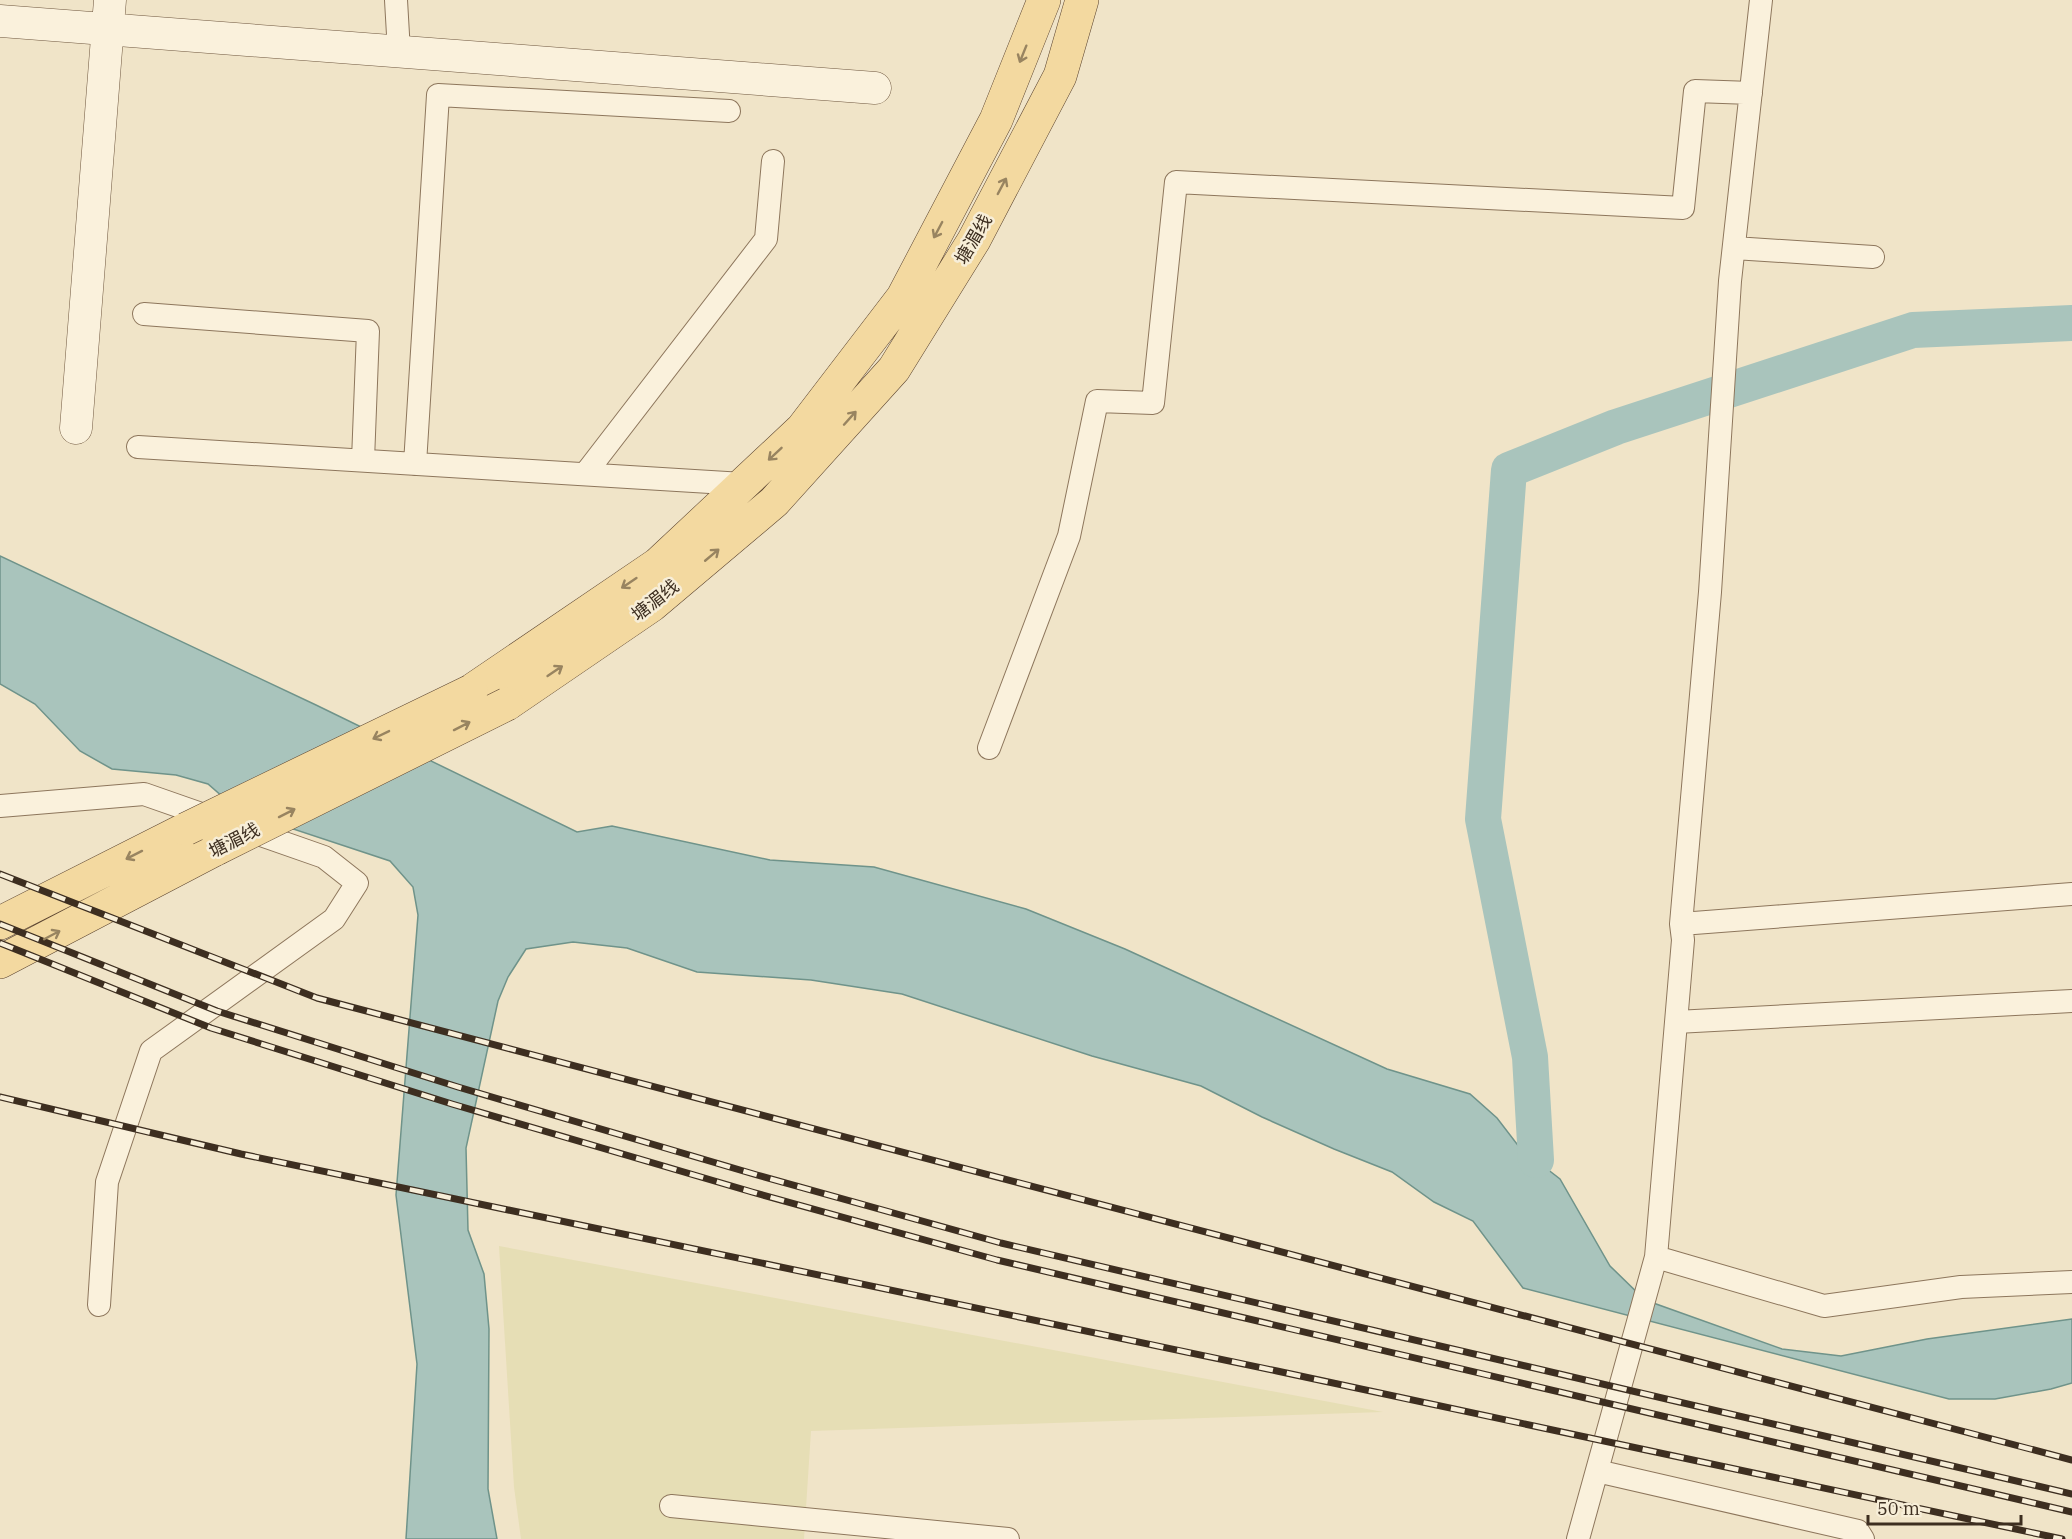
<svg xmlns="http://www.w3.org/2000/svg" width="2072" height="1539" font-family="'IBM Plex Serif','Noto Sans SC',serif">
  <rect width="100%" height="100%" fill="#f0e4c8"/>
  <path fill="#e6deb5" d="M499,1246l884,166 -572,19 -7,108h-283l-7,-52z"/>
  <path fill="#a9c4bc" stroke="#6f938a" stroke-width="1.5" d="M0,556l316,149 261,127 35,-6 158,34 104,7 152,42 99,40 262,120 83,25 27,24 23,30 40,31 50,87 35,34 137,49 59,7 86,-17 145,-20v64l-21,6 -56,10h-46l-426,-111 -50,-67 -39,-19 -42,-30 -58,-23 -72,-32 -61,-31 -109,-30 -190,-62 -91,-14 -114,-8 -70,-24 -54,-6 -47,7 -18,28 -10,24 -32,147 2,82 16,44 5,55 -1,160 9,50h-91l11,-175 -21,-169 22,-280 -5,-28 -23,-26 -151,-50 -31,-27 -32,-9 -64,-6 -32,-18 -45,-47 -35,-20z"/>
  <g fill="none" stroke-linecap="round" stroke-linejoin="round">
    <path stroke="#a9c4bc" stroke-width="36" d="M1536,1160l-6,-103 -47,-238 26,-349 107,-43 297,-97 159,-7"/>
    <defs>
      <path id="street" d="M396,0l3,52
        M1734,248l139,9
        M144,314l224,17 -5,129
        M138,447l605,37
        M415,464l23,-369 291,16
        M585,474l181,-235 7,-78
        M989,748l80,-212 28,-135 56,2 23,-221 507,26 12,-117 56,2
        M0,806l144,-12 180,63 33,26 -23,36 -183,132 -44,131 -8,123
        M1681,924l391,-30
        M1676,1022l396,-21
        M1656,1257l168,49 137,-19 111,-5
        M1597,1471l261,60 5,8
        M671,1506l337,33
        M1578,1539l78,-282 27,-317 -2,-16 29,-332 20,-311 31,-281"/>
      <path id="secondary" d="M0,21l875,67
        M76,428l34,-428"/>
      <path id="primary" d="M471,691l187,-127 144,-135 101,-132 93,-177 48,-120
        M507,704l145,-99 122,-103 120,-133 80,-129 86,-164 22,-76
        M0,923l186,-94
        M0,962l216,-113"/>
    </defs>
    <use href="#street" stroke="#8d765c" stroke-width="24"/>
    <use href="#secondary" stroke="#6f573f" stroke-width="33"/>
    <use href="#primary" stroke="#5b4430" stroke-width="34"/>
    <use href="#street" stroke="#faf1dc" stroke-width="22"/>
    <use href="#secondary" stroke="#faf1dc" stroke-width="32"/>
    <use href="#primary" stroke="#f3d9a0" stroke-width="33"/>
    <defs>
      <path id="rail" d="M0,874l317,124 1755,462
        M0,924l217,87 241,76 299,88 244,68 1071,251
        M0,943l211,85 241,76 300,88 245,68 1075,252
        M0,1097l241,57 1036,217 785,168"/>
    </defs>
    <use href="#rail" stroke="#3d2e20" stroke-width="7"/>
    <use href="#rail" stroke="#f7eed8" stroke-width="4.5" stroke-dasharray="14" stroke-linecap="butt"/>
    <defs>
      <path id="primary-bridge" d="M186,829l285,-138
        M216,849l291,-145"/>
    </defs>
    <use href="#primary-bridge" stroke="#5b4430" stroke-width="34" stroke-linecap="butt"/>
    <use href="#primary-bridge" stroke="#f3d9a0" stroke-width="33"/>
  </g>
  <defs><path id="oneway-shaft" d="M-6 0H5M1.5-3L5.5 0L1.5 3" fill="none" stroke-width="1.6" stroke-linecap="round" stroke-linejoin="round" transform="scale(1.5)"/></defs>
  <g stroke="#988460">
    <use href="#oneway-shaft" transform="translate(1023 54) rotate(112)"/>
    <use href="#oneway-shaft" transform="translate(1002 186) rotate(-62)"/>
    <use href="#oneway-shaft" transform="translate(938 230) rotate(118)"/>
    <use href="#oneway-shaft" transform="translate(850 418) rotate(-48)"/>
    <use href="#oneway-shaft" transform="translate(775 454) rotate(137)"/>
    <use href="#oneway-shaft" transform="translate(712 555) rotate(-40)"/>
    <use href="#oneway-shaft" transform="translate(629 583) rotate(146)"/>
    <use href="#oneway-shaft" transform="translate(555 671) rotate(-34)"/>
    <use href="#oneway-shaft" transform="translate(462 726) rotate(-27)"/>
    <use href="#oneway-shaft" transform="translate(381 735) rotate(154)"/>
    <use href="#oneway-shaft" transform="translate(287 813) rotate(-27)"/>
    <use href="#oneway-shaft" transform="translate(134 855) rotate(153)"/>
    <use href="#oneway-shaft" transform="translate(52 935) rotate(-28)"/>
  </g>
  <g text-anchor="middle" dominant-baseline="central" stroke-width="5" stroke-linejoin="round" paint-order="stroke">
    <g font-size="18" fill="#3d2e20" stroke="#f7eed8">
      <text transform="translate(973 239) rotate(-60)">塘湄线</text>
      <text transform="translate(655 600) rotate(-38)">塘湄线</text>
      <text transform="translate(234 840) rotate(-27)">塘湄线</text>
    </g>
  </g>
  <path d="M1868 1515v9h153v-9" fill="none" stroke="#3d2e20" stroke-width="3"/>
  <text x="1877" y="1515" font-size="18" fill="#3d2e20" stroke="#f7eed8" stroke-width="4.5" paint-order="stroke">50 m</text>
</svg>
